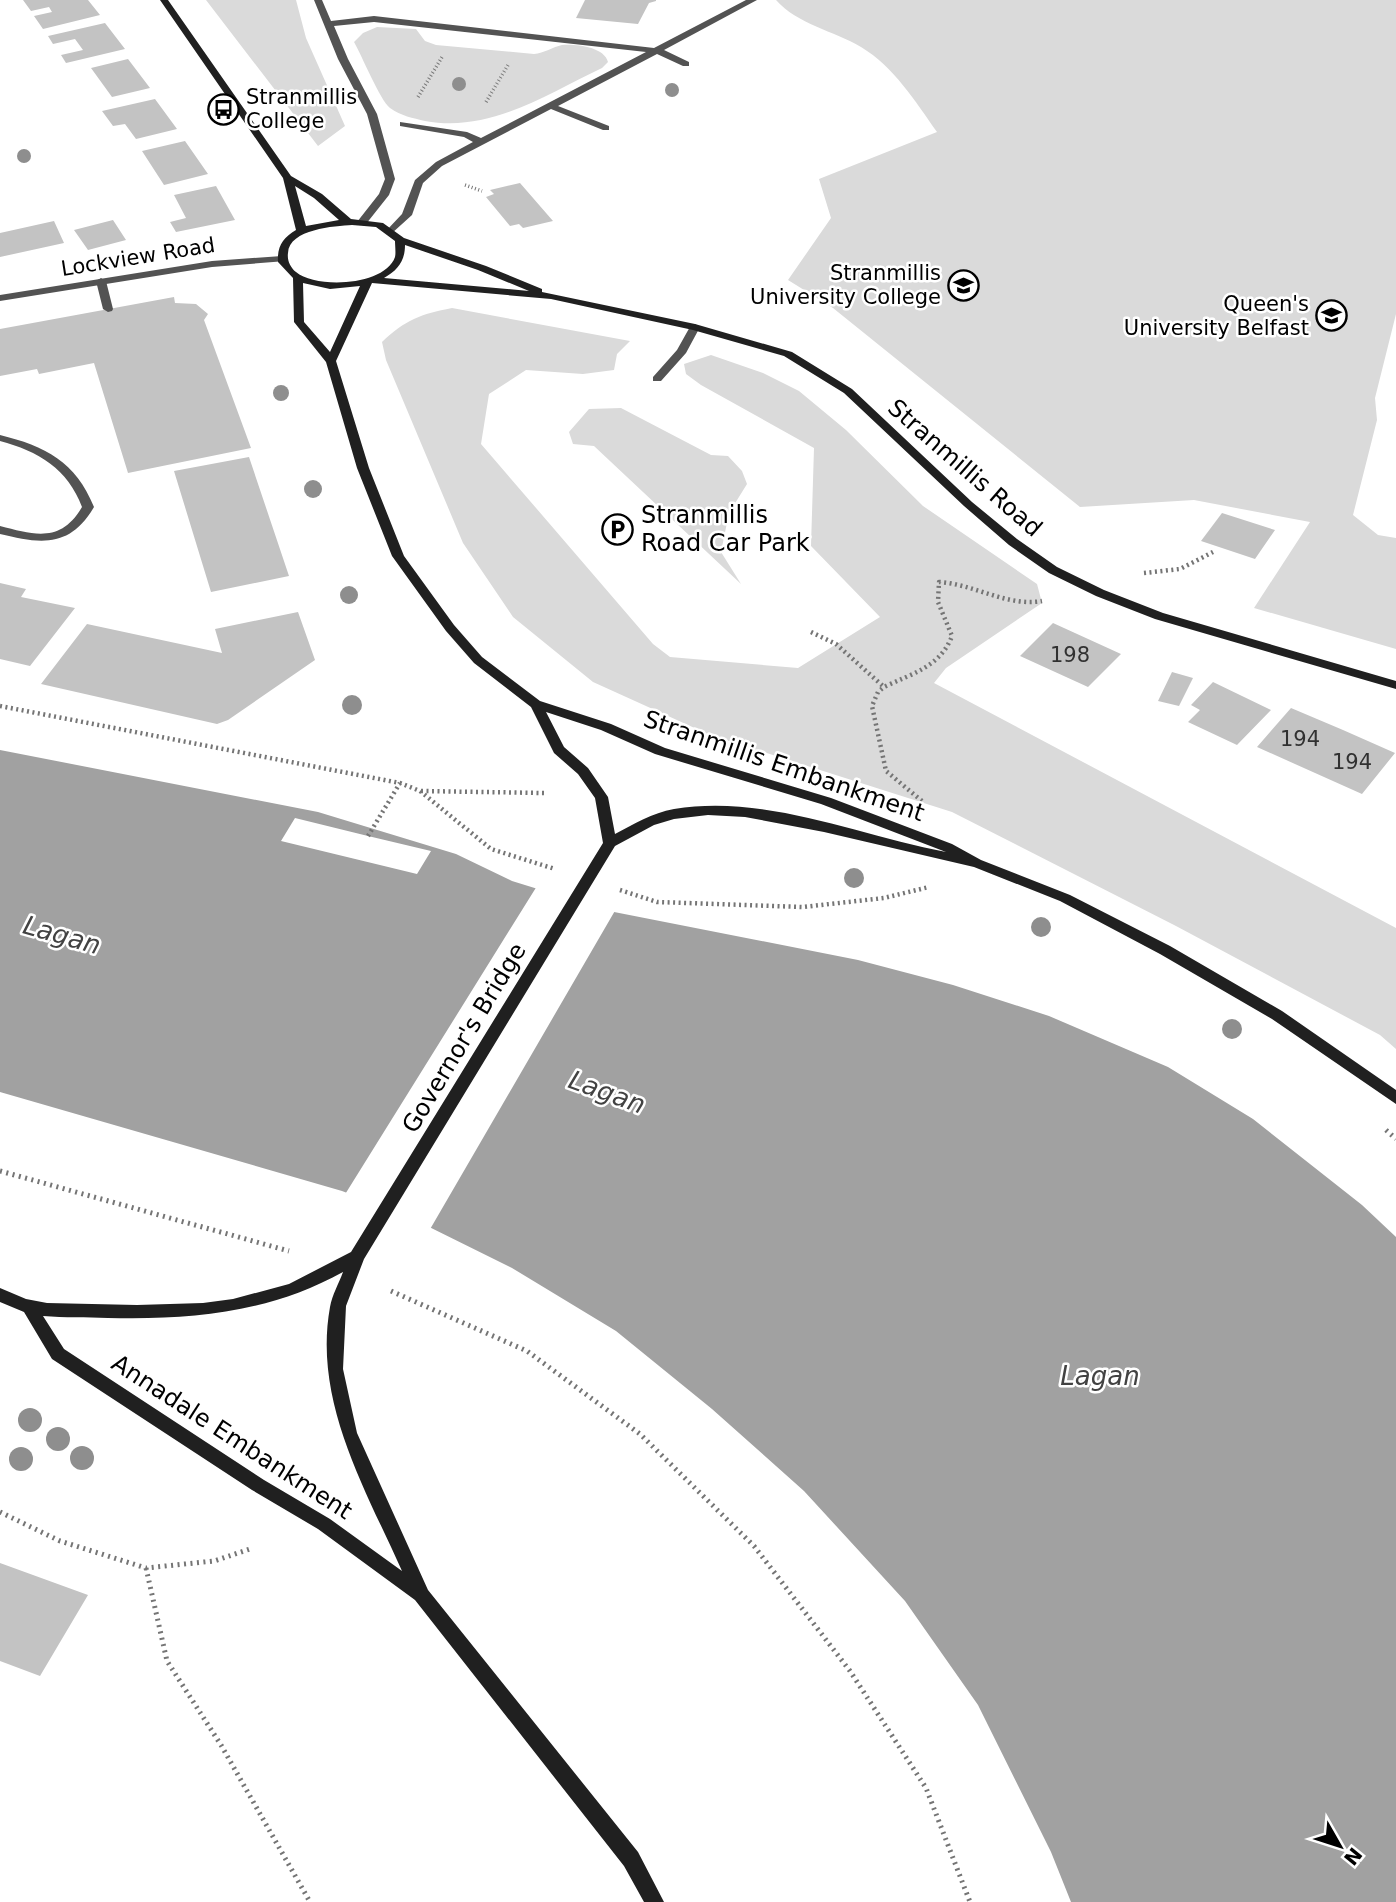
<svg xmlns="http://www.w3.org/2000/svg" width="1396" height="1902" font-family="'DejaVu Sans',sans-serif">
  <rect width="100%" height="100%" fill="#fff"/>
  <path fill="#dadada" d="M206,0h90l10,38 39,88 -27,20z
    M776,0h620v314l-21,84 2,22 -24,95 25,20 18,3v111l-142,-41 56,-86 -116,-22 -114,7 -247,-199 -45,-28 43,-62 -12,-39 118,-47c-22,-31 -43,-65 -76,-85 -27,-16 -64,-23 -85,-47z
    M377,27l39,2 9,12 11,4 98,9c10,-1 19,-7 28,-9 15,-1 42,2 46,17l-6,6c-57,27 -112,65 -177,53 -12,-3 -24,-5 -35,-13 -10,-8 -28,-52 -36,-66l9,-9z
    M452,308l178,33 -13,13 -3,16 -31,4 -57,-4 -37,24 -8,50 172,200 17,13 128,11 82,-51 -69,-71 3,-98 -113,-63 -15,-11 -2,-10 27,-9 52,18 36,18 47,39 77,76 114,78 5,19 -96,65 -12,15 462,245v121l-16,-14 -204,-109 -224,-114 -242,-77 -117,-53 -80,-65 -50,-74 -77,-183 -4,-18c23,-22 39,-28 70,-34z
    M621,408l90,47 17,1 14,15 5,13 -18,29 -8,39 20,32 -147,-138 -21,-2 -4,-12 20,-23z"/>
  <path fill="#a1a1a1" d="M0,750l318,62 138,42 56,27 97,30 249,49 95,25 96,31 119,51 85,52 109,86 34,32v665h-325l-20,-50 -73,-147 -73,-104 -101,-110 -92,-82 -96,-78 -104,-63 -107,-53 -63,-24 -342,-99z"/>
  <path fill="#fff" d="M295,818l73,18 63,15 -14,23 -136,-33z
    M537,886l79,23 -187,322 -26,-13 -59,-22z"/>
  <path fill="#c3c3c3" d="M23,0h65l12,15 -57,14 -9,-13 18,-4 -3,-5 -18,4z
    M585,0h71v1l-7,2 -11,21 -62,-6z
    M105,23l20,26 -59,14 -5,-8 22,-5 -8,-11 -22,5 -5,-8z
    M128,59l22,29 -38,9 -21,-29z
    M155,99l22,30 -41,10 -11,-15 -12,2 -11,-15z
    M185,141l23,33 -44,11 -22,-34z
    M520,183l33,38 -30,7 -4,-4 -9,2 -24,-29 8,-3 -4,-4z
    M216,186l19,34 -59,12 -6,-10 16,-4 -12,-23z
    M113,220l13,20 -38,10 -14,-20z
    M54,221l10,22 -64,14v-24z
    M174,297l1,6 21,1 12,10 -4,6 47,128 -123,25 -34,-110 -55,11 -2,-5 -37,7v-47z
    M249,457l40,119 -78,16 -37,-121z
    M1222,513l53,17 -20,29 -54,-18z
    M0,583l26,6 -5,8 54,11 -45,58 -30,-7z
    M298,612l17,48 -87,60 -11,4 -176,-40 46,-60 135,29 -7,-24z
    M1053,623l68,31 -33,33 -68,-31z
    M1172,672l21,6 -14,28 -21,-5z
    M1213,682l58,28 -34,35 -49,-23 12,-12 -9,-5z
    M1291,708l52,22 52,23 -33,41 -105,-47z
    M0,1563l88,32 -48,81 -40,-15z"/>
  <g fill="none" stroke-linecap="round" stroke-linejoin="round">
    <path stroke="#757575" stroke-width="3.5" stroke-dasharray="1 2.5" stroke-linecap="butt" d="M418,97l24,-40
      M486,102l22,-37
      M465,185l17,6"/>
    <path stroke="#757575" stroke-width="4.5" stroke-dasharray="2 3.5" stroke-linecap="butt" d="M1144,573l36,-4 33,-17
      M811,632l25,12 48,43
      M0,706l400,77 20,8 71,58 64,20
      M421,791l123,2
      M922,801l-36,-30 -14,-65 6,-14 6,-5c29,-14 56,-20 68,-51l-14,-34 1,-20c35,2 68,25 103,19
      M368,836l32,-53
      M620,890l37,12 146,5 81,-9 45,-11"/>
    <path stroke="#757575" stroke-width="5" stroke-dasharray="2 4.5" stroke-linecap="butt" d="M1386,1130l10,9
      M0,1171l289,80
      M391,1291l136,60 113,83 114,112 96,125 76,117 44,114
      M0,1512l60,29 86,27 68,-7 39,-13
      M146,1568l21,93 54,84 89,157"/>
    <path fill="#535353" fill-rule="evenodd" d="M314,0h8l9,21 43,-5 280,32 92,-48h11l-93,50 25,12v4h-6l-26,-12 -99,52 51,20v4h-6l-52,-21 -109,57 -19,17 -11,32 -21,19 -5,-3 16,-17 13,-34 21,-18 37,-20 -9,-5 -64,-11v-4l67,10 14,6 165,-86 -272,-30 -40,4 14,33 29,55 18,65 -6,16 -23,29 -4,1 -5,-3 22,-28 6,-15 -18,-65 -29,-55z
      M101,278l5,3 7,28 -1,2 -4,1 -5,-3 -7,-28z
      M695,324l5,3 -14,26 -25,28h-8v-4l24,-27 14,-25z
      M0,435c45,11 76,27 94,72 -24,41 -53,37 -94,27v-8c35,9 61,17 82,-19 -14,-38 -44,-56 -82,-66z"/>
    <path fill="#535353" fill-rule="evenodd" d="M282,256l5,3 -1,2 -74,6 -212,34v-6l212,-34z"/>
    <path fill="#202020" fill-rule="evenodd" d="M160,0h8l123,176 31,18 29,25 32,4 21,15 82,28 56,23v3l153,32 97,28 60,37 120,113 45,37 40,28 47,23 59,23 233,68v8l-241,-70 -59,-23 -47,-23 -40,-28 -45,-39 -120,-113 -60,-37 -91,-26 -142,-31 -179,-16 -36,78 33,107 35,88 50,69 28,32 58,44 71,23 54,24 166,50 121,46 29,16 89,35 100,51 112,65 114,79v14l-124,-85 -112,-65 -100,-53 -86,-34 -150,-35 -79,-15 -37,-2 -34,4 -20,6 -39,21 -251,413 -18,47 -3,63 14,64 71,157 210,262 26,50h-20l-20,-36 -209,-266 -97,-71 -66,-39 -200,-131 -28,-47 -24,-10v-14l26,11 21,4 90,2 66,-2 30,-4 56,-15 62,-32 252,-409 -8,-45 -17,-24 -24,-21 -23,-46 -57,-44 -28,-32 -54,-75 -35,-88 -31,-106 -32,-40 -1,-44 -15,-16c-1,-16 5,-24 18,-32l-13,-52zM295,186l19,12 25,22 -33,6zM352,225l24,2 19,14c0,4 1,12 0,16 -10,29 -79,32 -99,15 -6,-5 -9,-12 -8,-19 1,-24 47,-27 64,-28zM405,245l73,25 51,21 -145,-13c14,-8 21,-17 21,-33zM303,283l27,6 30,-3 -30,66 -26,-30zM546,712l55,18 54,24 166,50 125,48c-89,-17 -180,-58 -272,-43 -22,4 -40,15 -59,25l-7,-37 -20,-29 -24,-21zM343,1272c-4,11 -11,23 -13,35 -17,94 35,181 72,264l-72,-52 -66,-39 -200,-131 -21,-33c22,2 43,1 65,2 83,2 161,-5 235,-46z"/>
  </g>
  <g fill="#8e8e8e">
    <circle cx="459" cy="84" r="7"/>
    <circle cx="672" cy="90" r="7"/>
    <circle cx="24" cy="156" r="7"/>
    <circle cx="281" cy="393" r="8"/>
    <circle cx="313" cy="489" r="9"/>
    <circle cx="349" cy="595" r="9"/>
    <circle cx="352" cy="705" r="10"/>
    <circle cx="854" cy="878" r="10"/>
    <circle cx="1041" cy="927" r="10"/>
    <circle cx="1232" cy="1029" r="10"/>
    <circle cx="30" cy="1420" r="12"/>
    <circle cx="58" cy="1439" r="12"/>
    <circle cx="82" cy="1458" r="12"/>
    <circle cx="21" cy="1459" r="12"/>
  </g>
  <defs>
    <symbol id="bus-ring" viewBox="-11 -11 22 22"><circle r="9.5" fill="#fff" stroke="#000" stroke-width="1.5"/><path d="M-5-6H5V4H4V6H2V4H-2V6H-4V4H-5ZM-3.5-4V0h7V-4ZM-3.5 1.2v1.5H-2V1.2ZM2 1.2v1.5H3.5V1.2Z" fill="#000"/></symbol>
    <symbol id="university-ring" viewBox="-11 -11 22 22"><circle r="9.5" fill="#fff" stroke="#000" stroke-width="1.5"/><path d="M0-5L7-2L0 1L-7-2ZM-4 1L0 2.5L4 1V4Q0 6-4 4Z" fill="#000"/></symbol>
    <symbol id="parking-ring" viewBox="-11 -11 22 22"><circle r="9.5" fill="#fff" stroke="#000" stroke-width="1.5"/><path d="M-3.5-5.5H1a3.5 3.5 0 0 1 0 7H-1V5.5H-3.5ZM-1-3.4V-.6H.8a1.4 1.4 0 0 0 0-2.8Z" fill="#000"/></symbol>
  </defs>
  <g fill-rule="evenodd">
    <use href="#bus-ring" x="206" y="92" width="35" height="35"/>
    <use href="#university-ring" x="946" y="268" width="35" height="35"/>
    <use href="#university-ring" x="1314" y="298" width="35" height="35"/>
    <use href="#parking-ring" x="600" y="512" width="35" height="35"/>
  </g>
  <g text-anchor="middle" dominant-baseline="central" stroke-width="5" stroke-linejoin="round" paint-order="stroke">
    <g font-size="21" fill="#000" stroke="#fff" text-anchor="end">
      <text x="246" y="97" text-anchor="start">Stranmillis<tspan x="246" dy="24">College</tspan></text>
      <text x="941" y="273">Stranmillis<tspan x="941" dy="24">University College</tspan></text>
      <text x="1309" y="304">Queen's<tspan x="1309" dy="24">University Belfast</tspan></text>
    </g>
    <g font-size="21" fill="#000" stroke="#fff">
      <text transform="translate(138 257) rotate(-9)">Lockview Road</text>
    </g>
    <g font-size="21" fill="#313131">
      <text x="1070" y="655">198</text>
      <text x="1300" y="739">194</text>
      <text x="1352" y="762">194</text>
    </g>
    <g font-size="24" fill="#000" stroke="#fff">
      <text transform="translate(965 468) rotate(41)">Stranmillis Road</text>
      <text transform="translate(784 766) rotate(19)">Stranmillis Embankment</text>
      <text transform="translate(464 1038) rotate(-59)">Governor's Bridge</text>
      <text transform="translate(232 1437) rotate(33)">Annadale Embankment</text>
    </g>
    <g font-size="24" fill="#000" stroke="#fff" text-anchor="start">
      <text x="641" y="515">Stranmillis<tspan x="641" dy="28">Road Car Park</tspan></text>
    </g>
    <g font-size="26" font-style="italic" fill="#424242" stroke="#fff">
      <text transform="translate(62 935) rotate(16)">Lagan</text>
      <text transform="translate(607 1092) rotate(20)">Lagan</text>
      <text x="1100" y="1376">Lagan</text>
    </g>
  </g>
  <g transform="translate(1340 1846) rotate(129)" stroke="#ffffff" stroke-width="5" paint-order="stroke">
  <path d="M0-5L12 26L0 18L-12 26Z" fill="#000000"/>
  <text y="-10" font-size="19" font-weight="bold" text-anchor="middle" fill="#000000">N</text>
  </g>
</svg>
